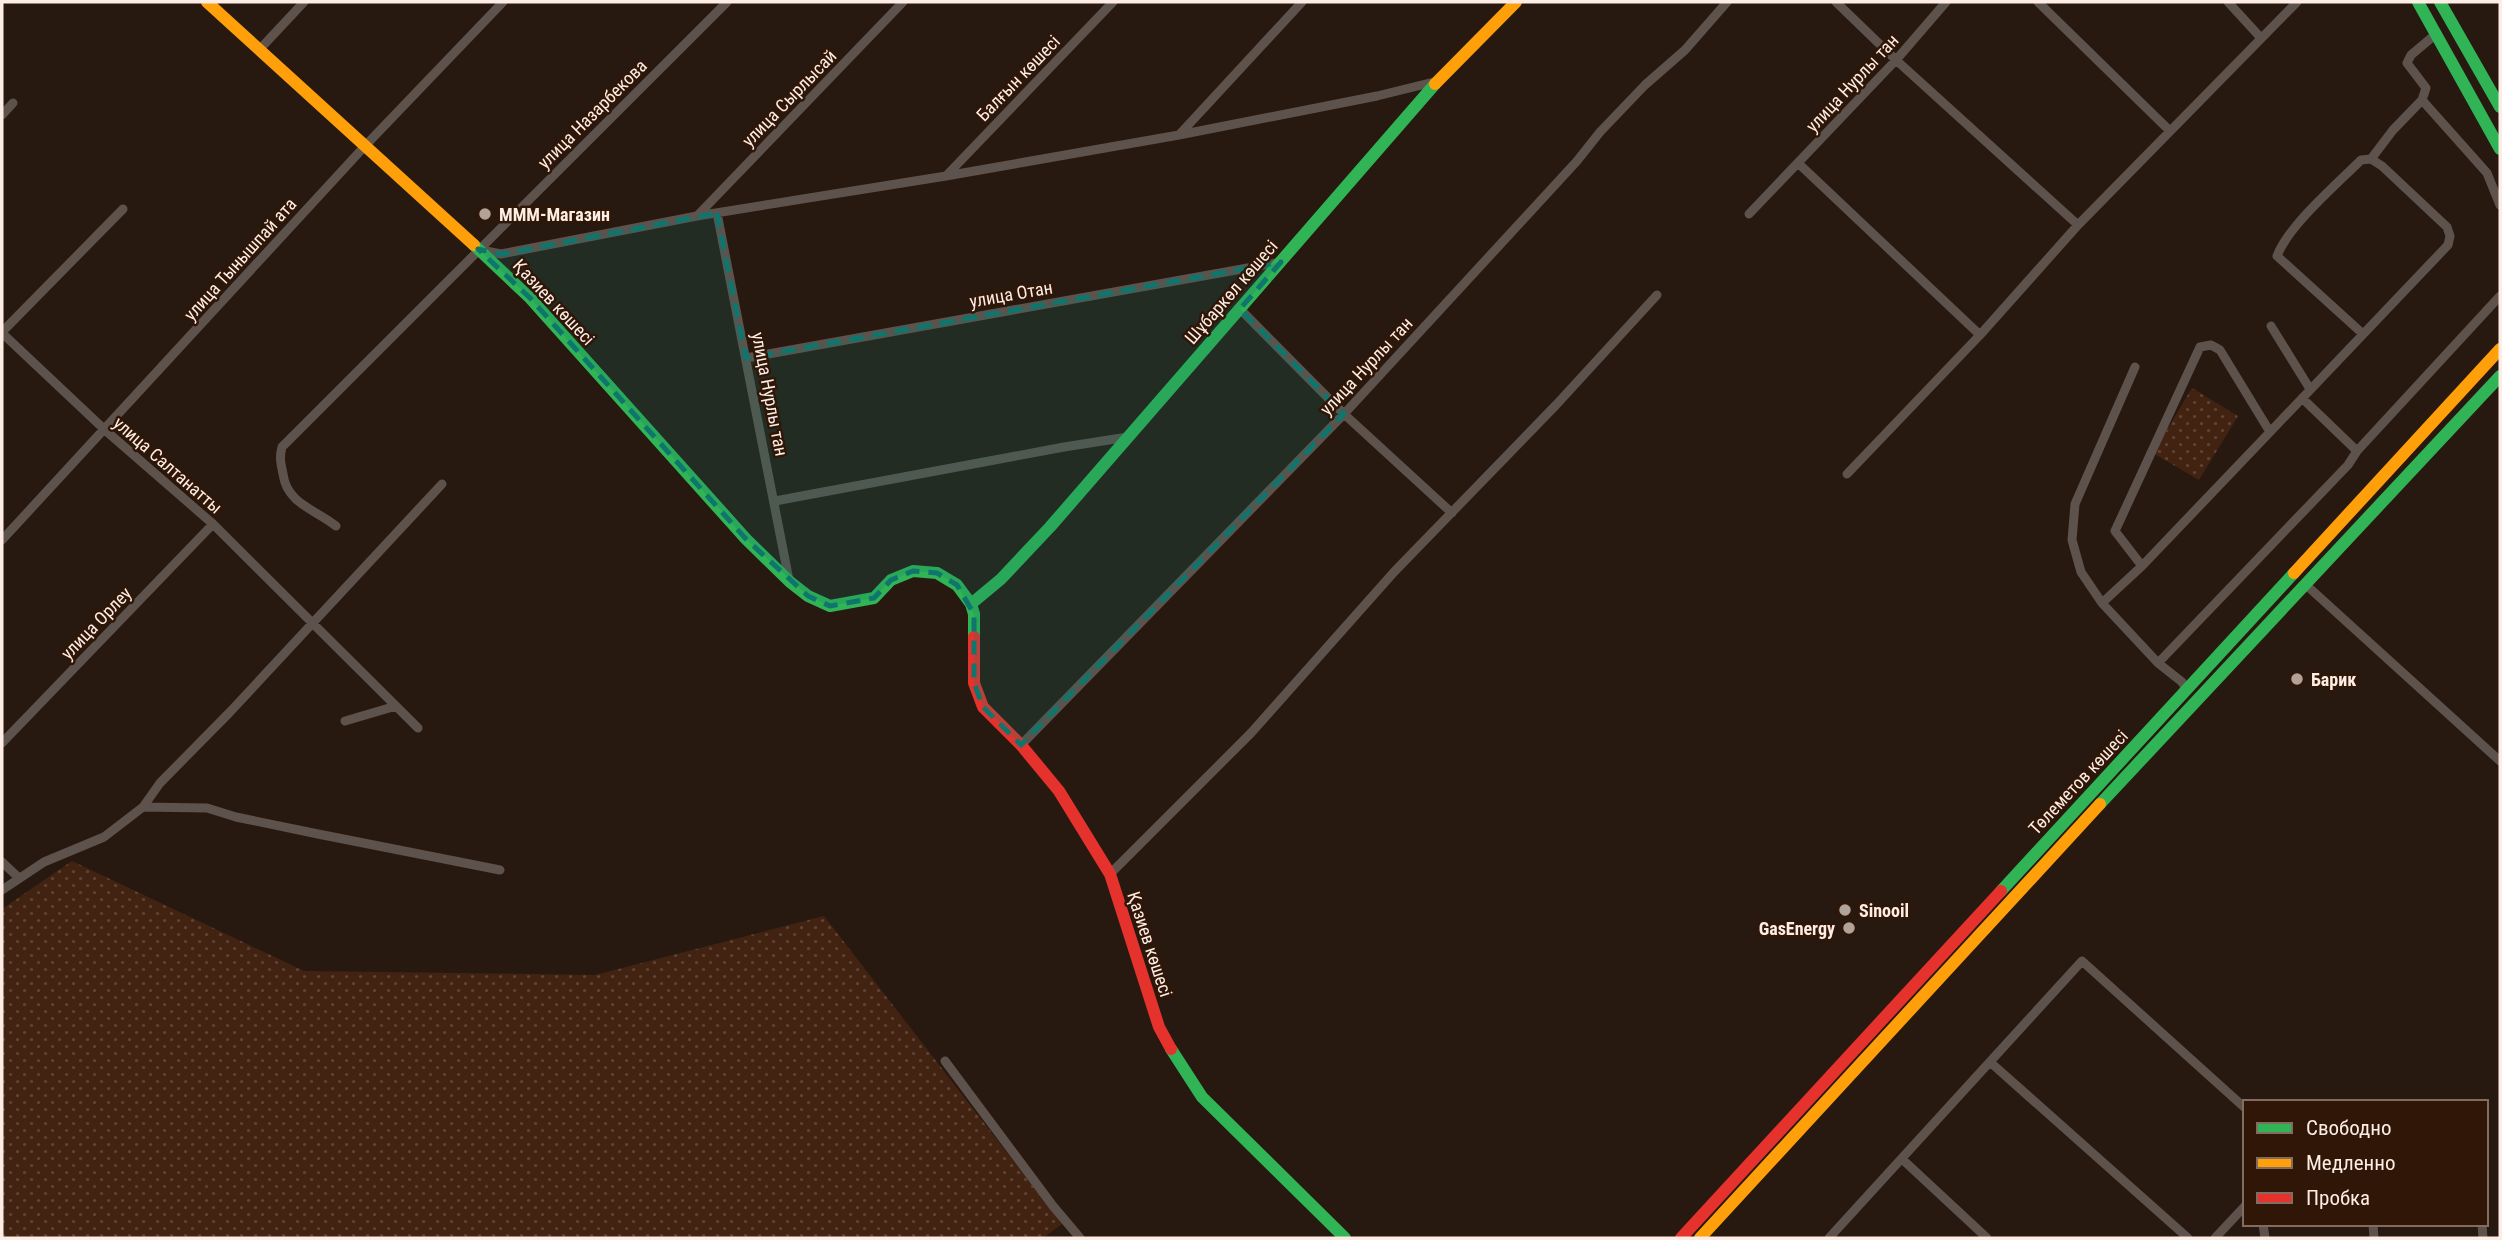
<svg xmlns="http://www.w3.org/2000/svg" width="2502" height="1240" font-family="'Roboto Condensed',sans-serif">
  <defs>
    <pattern id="park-dots" width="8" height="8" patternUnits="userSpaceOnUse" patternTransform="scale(1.75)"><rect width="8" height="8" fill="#422312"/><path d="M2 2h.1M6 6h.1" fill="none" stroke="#5e4334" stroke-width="1.8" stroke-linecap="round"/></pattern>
  </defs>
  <rect width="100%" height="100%" fill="#271910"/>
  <path fill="url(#park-dots)" d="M2192,388l46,28 -39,64 -46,-27z
    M72,861l232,110 291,4 229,-59 238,308 -19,14h-1041v-329z"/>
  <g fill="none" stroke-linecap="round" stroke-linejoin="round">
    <path stroke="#5e524c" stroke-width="9" d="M1836,2l60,58 182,165 -98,110
      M2038,2l132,129
      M2228,2l33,36
      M259,50l45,-48
      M2422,100l65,73 13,32
      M2,115l11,-12
      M1179,135l123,-133
      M2371,159l22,-29 29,-30 4,-12 -19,-25 4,-8 25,-21
      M1798,163l182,172 -133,139
      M946,176l167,-174
      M717,213l72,367
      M1749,214l147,-154 50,-58
      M697,216l206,-214
      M2078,225l219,-223
      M481,250l20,4 196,-38 249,-40 233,-41 198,-39 61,-15
      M1240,309l104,105 108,99
      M2271,326l39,63
      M2,332l121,-123
      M2,333l103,97 108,94 205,204
      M746,358l535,-96
      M2270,432l178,-187 2,-9 -3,-9 -65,-61 -11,-7 -10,1c-24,24 -73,66 -84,96l86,78
      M2357,451l143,-155
      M775,501l289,-54 64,-10
      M336,526c-21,-17 -49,-22 -53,-52 -2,-10 -4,-16 -1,-27l445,-445
      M2,540l362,-393 139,-145
      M2142,566l128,-134 -50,-82 -9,-5 -11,2 -85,184 27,35 -40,37 56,60 24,19 5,8
      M2305,584l195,177
      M2102,603l-21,-31 -9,-32 3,-36 60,-137
      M2158,663l190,-198 9,-14 -55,-53
      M345,721l51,-15
      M2,743l211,-219
      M1021,745l323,-331 233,-253 23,-29 45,-47 40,-35 42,-48
      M143,807l64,1 29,9 82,17 182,36
      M2,862l17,16
      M1110,874l141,-141 143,-161 162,-167 101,-110
      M2,890l42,-28 60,-25 39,-30 17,-24 70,-71 212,-228
      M945,1061l108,145 27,32
      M1990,1062l198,176
      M1902,1159l85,79
      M2263,1224l2,14
      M2373,1224l1,14
      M2482,1224l1,14
      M1829,1238l253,-277 163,147
      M2215,1238l30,-32"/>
    <path stroke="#30b455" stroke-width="12" d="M2418,2l82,147
      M2440,2l60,105
      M474,245l56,53 216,241 44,43 18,14 22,10 44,-8 17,-18 22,-9 24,2 20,12 14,19 3,10v23
      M971,604l30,-25 49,-52 385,-443
      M2100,804l400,-428
      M2001,891l293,-318
      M1171,1049l31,48 143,141"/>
    <path stroke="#ff9f0a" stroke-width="12" d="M207,2l267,243
      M1435,84l81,-82
      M2294,573l206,-224
      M1700,1238l400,-434"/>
    <path stroke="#e5322d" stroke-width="12" d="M974,637v46l9,24 38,38 38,46 51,83 49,153 12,22
      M1681,1238l320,-347"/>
  </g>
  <path fill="#0f766e" fill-opacity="0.2" stroke="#0f766e" stroke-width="5" stroke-dasharray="14 9" stroke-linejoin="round" d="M717,213l29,145 535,-96 -41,47 104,105 -323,331 -38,-38 -9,-24v-69l-17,-29 -20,-12 -24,-2 -22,9 -17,18 -44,8 -22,-10 -62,-57 -216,-241 -52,-49 23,5z"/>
  <g fill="#b2a39a" stroke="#301607" stroke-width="2.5">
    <circle cx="485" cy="214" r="7"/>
    <circle cx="2297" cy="679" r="7"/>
    <circle cx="1845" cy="910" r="7"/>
    <circle cx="1849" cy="928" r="7"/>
  </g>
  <g text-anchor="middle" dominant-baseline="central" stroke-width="5" stroke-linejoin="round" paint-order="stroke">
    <g font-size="18" fill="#fdede5" stroke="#301607">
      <text transform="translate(1018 78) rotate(-46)">Балғын көшесі</text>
      <text transform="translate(1852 83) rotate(-47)">улица Нурлы тан</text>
      <text transform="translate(789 98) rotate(-46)">улица Сырлысай</text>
      <text transform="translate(592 114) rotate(-45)">улица Назарбекова</text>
      <text transform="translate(240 259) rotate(-48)">улица Тынышпай ата</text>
      <text transform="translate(1231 292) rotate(-49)">Шұбаркөл көшесі</text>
      <text transform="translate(1011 294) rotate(-10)">улица Отан</text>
      <text transform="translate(554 302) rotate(47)">Қазиев көшесі</text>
      <text transform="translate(1366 366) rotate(-47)">улица Нурлы тан</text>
      <text transform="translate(770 394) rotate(79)">улица Нурлы тан</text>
      <text transform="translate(168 465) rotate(41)">улица Салтанатты</text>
      <text transform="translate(96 623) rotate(-46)">улица Орлеу</text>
      <text transform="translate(2078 782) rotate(-47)">Төлеметов көшесі</text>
      <text transform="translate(1150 944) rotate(72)">Қазиев көшесі</text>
    </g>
    <g font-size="18" font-weight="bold" fill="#fdede5" stroke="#301607" text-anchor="start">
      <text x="499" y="214">МММ-Магазин</text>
      <text x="2311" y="679">Барик</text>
      <text x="1859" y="910">Sinooil</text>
      <text x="1835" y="928" text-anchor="end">GasEnergy</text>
    </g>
  </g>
  <rect width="2502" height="1240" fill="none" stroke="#fdede5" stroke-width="7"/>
  <rect x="2243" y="1100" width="245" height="126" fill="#301607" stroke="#826c60" stroke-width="2"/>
  <rect x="2257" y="1123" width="35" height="10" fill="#30b455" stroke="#826c60" stroke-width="2"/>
  <text x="2306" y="1135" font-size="21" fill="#fdede5">Свободно</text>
  <rect x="2257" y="1158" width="35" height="10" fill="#ff9f0a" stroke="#826c60" stroke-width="2"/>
  <text x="2306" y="1170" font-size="21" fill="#fdede5">Медленно</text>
  <rect x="2257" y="1193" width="35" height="10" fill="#e5322d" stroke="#826c60" stroke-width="2"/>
  <text x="2306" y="1205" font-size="21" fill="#fdede5">Пробка</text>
</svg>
